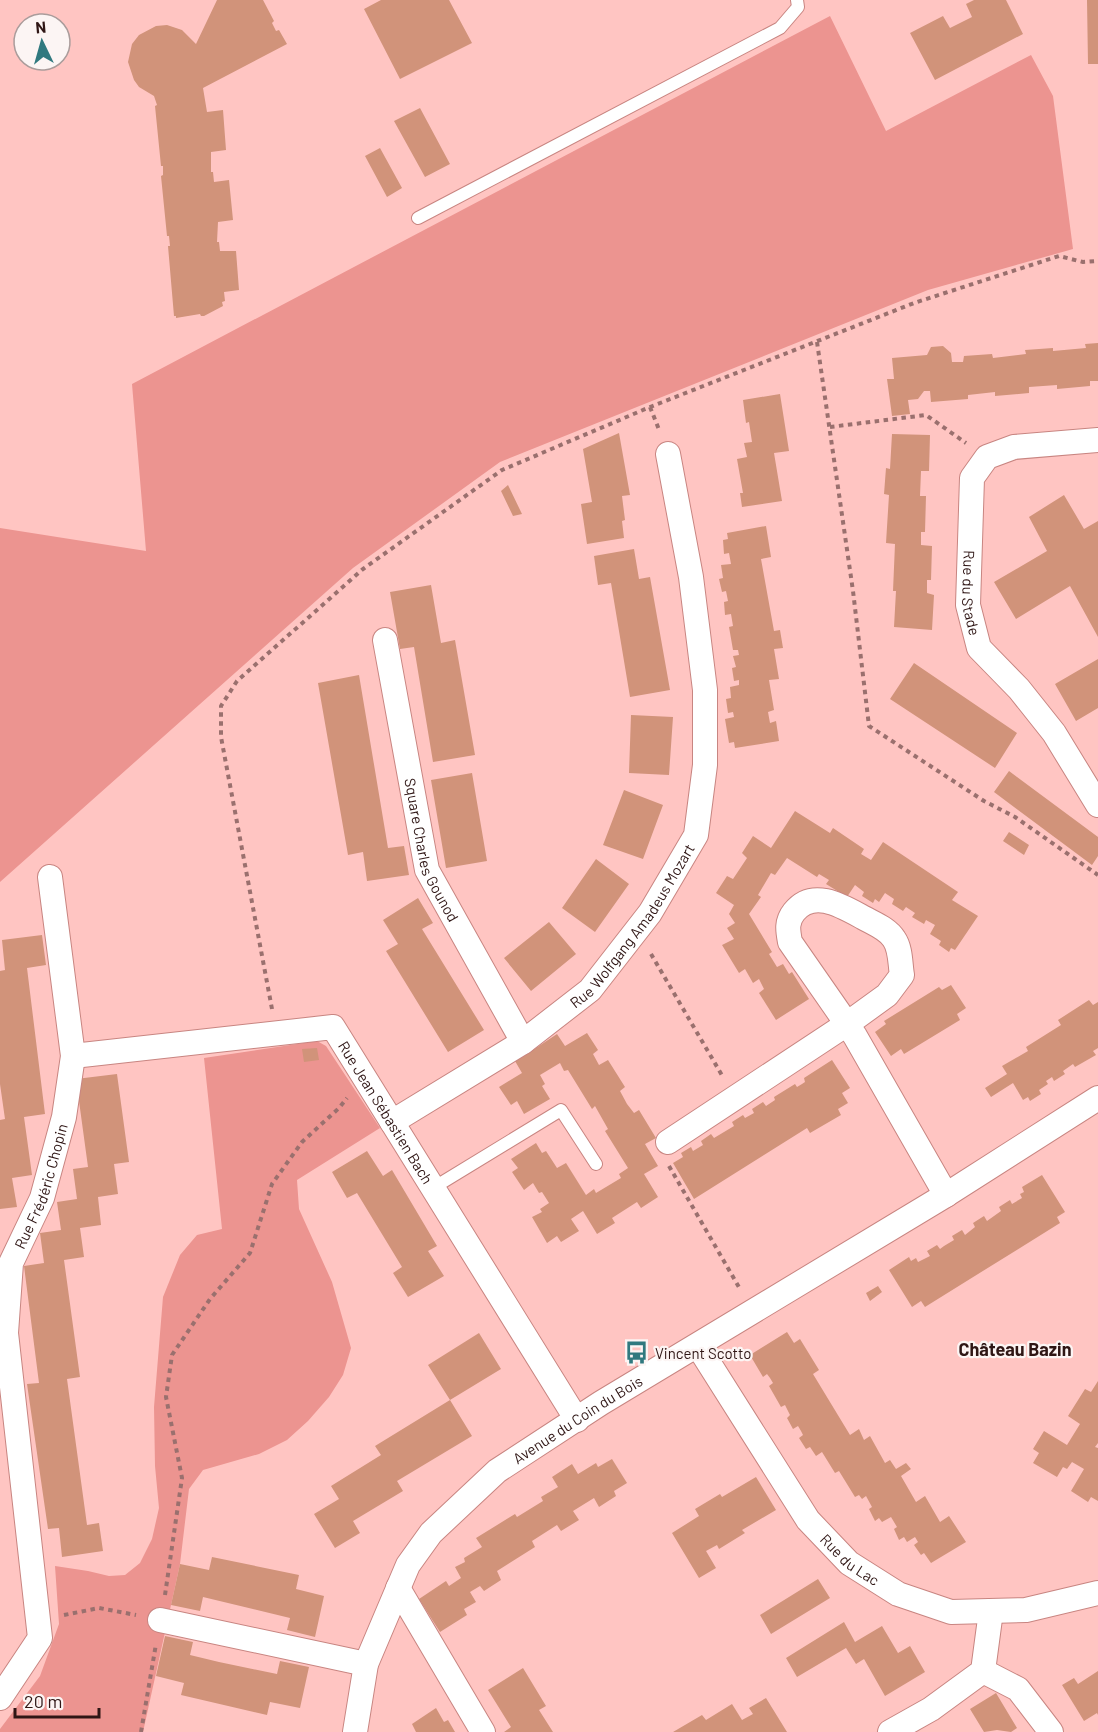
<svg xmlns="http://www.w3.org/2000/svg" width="1098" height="1732" font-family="Barlow,sans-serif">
  <rect width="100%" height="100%" fill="#ffc5c2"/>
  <path fill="#ec9490" d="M830,16l56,115 145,-76 22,41 20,153 -145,41 -428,172 -147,106 -353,314v-354l146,23 -14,-167z
    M317,1041l9,5 54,82 -83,52 2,29 33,73 19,66 -8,27 -14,22 -21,24 -21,19 -28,14 -56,16 -14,19 -9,75 -37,168h-143v-3l40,-53 19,-52 -4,-58 33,5 21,5 16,-1 15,-12 12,-24 7,-31 -4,-42 -1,-59 9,-110 17,-42 17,-20 25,-6 -18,-171z"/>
  <path fill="#d1937a" d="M217,0h46l11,21 -2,2 4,8 3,-1 8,14 -84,44 4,24 16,-2 3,40 -15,2v20h2l1,10 15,-2 4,40 -15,2 -1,20h2l1,9h16l3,39 -15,2 1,9 -3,1 1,4 -19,10h-3l-1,-2 -24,4v-2h-2l-6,-70h2l-1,-10h-2l-6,-60 2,-1v-9h-2l-6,-60 2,-1 -3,-9 -15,-9 -5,-7 -6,-18 4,-18 7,-9 17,-9 11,-1 15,5 14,14z
    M381,0h68l23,43 -72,36 -36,-70z
    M974,0h32l17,34 -88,46 -25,-47 33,-17 7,12 22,-11 -6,-13z
    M1087,0h11v64h-10z
    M420,108l30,56 -25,13 -31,-56z
    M380,148l22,40 -15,9 -22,-41z
    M1098,343v38h-8v5l-33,3v-4l-28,2v6l-34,3v-4l-27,3v4l-37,3 -1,-11h-6l-6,8 -10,1 2,14 -18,2 -5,-37h7l-2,-21 35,-3 4,-8 12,-1 8,7 1,9h11l1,-6 28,-2 1,4 33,-4 -1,-4 28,-2v3l33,-3 -1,-4z
    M780,394l9,57 -15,2 8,48 -40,6 -2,-14h3l-6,-34 10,-2 -3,-14 8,-1 -3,-20 -3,1 -3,-23z
    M619,433l11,62 -8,1 3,24 -3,1 2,17 -37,6 -6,-40 11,-2 -9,-53z
    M892,434l38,1 -1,36h-8l-1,25h6l-1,36h-4v13l11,1 -1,34h-4v13l7,2 -2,35 -38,-3 2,-36h-3l2,-47 -9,-1 3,-48 -5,-1 2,-26 4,1z
    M508,485l14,29 -9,2 -12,-25z
    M1064,495l20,34 14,-8v116l-28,-51 -54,33 -22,-37 53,-31 -18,-34z
    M766,526l5,31 -10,2 13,72 6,-1 3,18 -9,1 5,30 -10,1 5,30 -6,2 2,11 6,-2 3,20 -44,7 -1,-6 -5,1 -4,-24 9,-2 -1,-5 -5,1 -2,-14 5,-1 -1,-11 9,-2v-5l-5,1 -2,-13 4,-1 -3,-11 6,-1 -1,-5h-5l-4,-23 4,-1 -2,-12 -6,1 -1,-13 4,-1 -2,-10 -4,1 -3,-13 4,-1 -2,-13 10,-1 -2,-11 -5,1 -1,-14 5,-1 -1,-6z
    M634,549l5,30 11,-2 20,113 -40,7 -19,-114 -13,2 -4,-29z
    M431,585l10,58 14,-3 20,115 -42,7 -19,-115 -14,2 -10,-57z
    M1098,659v49l-22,13 -21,-37z
    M914,663l103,70 -22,35 -105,-69z
    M359,675l29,173 16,-2 5,29 -42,6 -4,-29 -15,3 -30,-172z
    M631,715l42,2 -4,58 -40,-2z
    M1009,771l89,66v19l-6,9 -98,-73z
    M472,773l15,88 -41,7 -15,-88z
    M624,790l39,15 -20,54 -40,-14z
    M795,811l35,22 3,-5 31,21 -3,5 10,6 12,-18 75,50 -6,8 26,16 -23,34 -4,-2 -2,4 -10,-7 2,-4 -11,-7 5,-9 -9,-5 -2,4 -12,-7 3,-4 -9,-6 -3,4 -11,-7 2,-5 -9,-6 -6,9 -4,-3 -2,4 -11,-7 2,-4 -9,-7 -8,12 -21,-13 3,-4 -10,-6 -2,3 -30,-19 -12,17 -4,-2 -13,22 3,2 -12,17 23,38 -3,2 8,13 6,-3 6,10 3,-2 17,27 -33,21 -17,-27 5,-4 -5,-10 -6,4 -8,-14 -6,4 -17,-28 12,-6 -7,-11 8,-5 -6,-9 5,-9 -18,-12 11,-17 6,3 14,-21 -5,-5 11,-17 18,12z
    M1009,832l20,13 -5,10 -21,-14z
    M596,859l33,25 -34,48 -33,-24z
    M418,898l15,25 -11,6 62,101 -36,22 -62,-101 12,-7 -15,-24z
    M549,922l27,32 -45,37 -27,-33z
    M42,935l4,30 -19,3 18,146 -21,3 8,58 -20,3 5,29 -17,2v-89l5,-1 -5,-35v-113l5,-1 -3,-30z
    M951,985l15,23 -9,6 3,6 -56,34 -3,-5 -10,7 -16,-24 11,-8 -2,-3 55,-34 3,3z
    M1089,1000l4,5 5,-3v46l-5,3 3,4 -21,12 -2,-3 -10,7 2,3 -11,7 -2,-4 -6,4 2,3 -9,6 2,4 -11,7 -2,-4 -5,3 -10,-17 -22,14 -6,-9 22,-14 -5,-8 26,-15 -2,-4 35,-22 -3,-5z
    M587,1033l11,17 -5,4 6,11 9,-5 17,27 -5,4 7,13 7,9 5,-3 17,28 -11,6 13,22 -14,8 14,23 -17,11 -4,-6 -25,16 3,5 -18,11 -14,-23 -12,8 8,12 -18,11 -4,-6 -10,7 -15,-26 10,-5 -2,-3 9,-6 -7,-11 -3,1 -6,-10 -9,7 -12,-18 6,-4 -7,-9 25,-16 6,10 4,-2 11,17 9,-5 20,32 8,-6 2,4 25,-15 -2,-4 9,-6 -23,-37 3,-2 -13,-23 -3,3 -24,-39 -4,1 -4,-8 -20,12 5,9 -3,2 8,13 -26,15 -7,-13 -6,4 -12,-18 23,-14 -7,-12 21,-13 21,-14 8,12z
    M317,1048l2,12 -15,2 -2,-13z
    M832,1060l18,28 -8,5 6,10 -10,6 3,6 -31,18 -3,-5 -113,71 -21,-36 10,-6 -2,-4 10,-6 2,4 10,-6 -2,-4 10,-7 3,4 20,-12 -2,-4 11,-7 2,3 9,-5 -2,-4 11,-7 3,4 9,-6 -1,-3 21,-13 2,3 5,-3 3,-2 -1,-4z
    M117,1074l12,88 -15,2 4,30 -20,3 3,28 -21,3 4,29 -20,3 16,117 -13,2 20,146 12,-2 4,28 -41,6 -3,-29 -11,1 -21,-145 12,-1 -15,-117 20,-3 -4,-30 21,-3 -4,-28 20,-3 -4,-30 15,-2 -12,-88z
    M367,1151l16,25 9,-6 45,76 -9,5 16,25 -36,21 -15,-24 9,-6 -45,-74 -10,5 -15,-26z
    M1042,1175l23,37 -8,5 3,6 -135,84 -4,-6 -9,6 -23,-37 20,-13 2,4 5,-3 2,4 12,-6 -3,-5 10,-6 3,4 4,-3 10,-6 -2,-4 10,-6 3,5 10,-8 -2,-4 11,-7 3,5 14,-10 -2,-4 11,-7 2,4 10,-6 -2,-4 4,-2 -2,-5z
    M878,1286l4,6 -12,9 -4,-8z
    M787,1332l7,11 6,-4 19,31 -6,4 37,61 9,-6 5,11 6,-4 15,27 5,-3 6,9 10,-6 5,6 -10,7 15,26 9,-6 15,26 9,-6 17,26 -35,21 -7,-10 -3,2 -7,-10 4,-3 -3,-5 -8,5 -3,-5 -5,3 -5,-11 3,-2 -6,-10 -9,5 -3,-4 -4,3 -6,-12 3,-2 -6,-11 -4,3 -3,-4 -4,2 -16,-26 -4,2 -13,-21 -6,4 -6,-9 -4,2 -7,-11 4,-3 -2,-4 -3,-5 -5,3 -6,-11 3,-3 -5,-10 -4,2 -12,-21 4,-3 -3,-5 -3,-4 -4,3 -13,-22z
    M479,1333l22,36 -51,31 -22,-35z
    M1098,1381v62l-3,4 3,1v53l-7,-4 -3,5 -17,-11 13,-22 -12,-7 -5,7 -4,-2 -6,10 -24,-14 6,-10 -6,-4 11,-18 23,14 13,-21 -12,-8 17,-27 6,3z
    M450,1400l22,36 -75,45 6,10 -50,30 7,12 -25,15 -21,-34 25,-15 -8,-13 50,-31 -6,-9z
    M612,1459l15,24 -13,8 2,5 -17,11 -5,-9 -21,13 6,9 -18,11 -4,-6 -25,16 3,6 -38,24 4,9 -17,11 -4,-5 -10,6 6,10 -12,7 3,6 -27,17 -21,-33 27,-18 3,5 12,-8 -6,-11 10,-5 -1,-4 18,-11 -6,-9 39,-24 2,3 26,-16 -2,-4 17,-10 -6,-10 20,-13 6,10 18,-11 2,4z
    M756,1477l20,33 -34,20 3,3 -26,16 -2,-4 -11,6 10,17 -17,10 -27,-45 27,-17 -4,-7 25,-15 2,3z
    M212,1557l87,18 -3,14 28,7 -9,41 -28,-7 3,-12 -87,-21 -3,14 -29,-6 9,-41 29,6z
    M818,1579l12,19 -59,36 -11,-19z
    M844,1622l11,20 27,-16 16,27 12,-7 15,26 -40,24 -21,-37 -8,5 -10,-16 -49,29 -11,-19z
    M165,1636l28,6 -3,13 29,7 58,12 3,-13 29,6 -9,41 -30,-6 -3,13 -86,-20 3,-12 -28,-7z
    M523,1668l23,38 -7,4 14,22h-49l7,-5 -23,-37z
    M1098,1671v44l-1,-2 -13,8 -22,-36 12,-7 4,6z
    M996,1693l21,35 -6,4 -14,-2 -13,2 -14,-23z
    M766,1698l21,34h-114l29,-17 4,5 26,-16 10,16 11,-6 -4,-6z
    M436,1708l8,14 4,-2 7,12h-39l-4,-8z"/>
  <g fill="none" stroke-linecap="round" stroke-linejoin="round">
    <defs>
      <path id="lane" d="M418,218l362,-190 18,-21 -1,-7
        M433,1188l128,-78 35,54"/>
      <g id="street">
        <path id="s1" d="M1098,440l-84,7 -27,10 -15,21 -4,127 11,43 40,41 35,44 44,72"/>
        <path id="s2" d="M385,640l42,230 96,172"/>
        <path id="s3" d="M73,1056l260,-29 244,393"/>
        <path id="s4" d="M392,1122l131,-80 67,-52 60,-77 46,-78 9,-70v-75l-14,-113 -23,-123"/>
        <path d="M668,1142l179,-118 40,-29 15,-20c-2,-11 -1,-26 -8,-36 -6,-10 -19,-15 -30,-21 -22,-12 -51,-30 -70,-6 -8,10 -6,19 -4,30l57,82 8,12 91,159"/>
        <path id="s5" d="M698,1346l110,174 41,43 49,31 53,18 75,-2 72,-17"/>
        <path d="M398,1588l85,144"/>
        <path d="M160,1620l206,44"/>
        <path d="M983,1671l35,18 33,43"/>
        <path id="s6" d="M0,1698l40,-60 -34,-305 5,-70 31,-65 22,-81 9,-61 -23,-179"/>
        <path id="s7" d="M355,1732l11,-68 42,-99 23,-32 66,-62 104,-68 345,-208 152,-97"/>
        <path d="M890,1732l41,-23 52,-38 8,-60"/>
      </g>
    </defs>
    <use href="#lane" stroke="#c88581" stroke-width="14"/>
    <use href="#street" stroke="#c88581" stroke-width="26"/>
    <path stroke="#9a706e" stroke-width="4" stroke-dasharray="4.5 4.5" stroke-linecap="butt" d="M817,342l36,249 16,135 115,75 31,16 83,58
      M650,407l10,25
      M830,427l96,-12 40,28
      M651,954l72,123
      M272,1009l-51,-272v-31l16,-25 126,-112 139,-99 148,-63 264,-104 145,-47 24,6 15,-1
      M669,1166l71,123
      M165,1595l17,-117 -16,-81 6,-42 38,-56 40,-46 22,-69 30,-42 37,-34 8,-10
      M64,1615l35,-7 37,7
      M141,1732l15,-88"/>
    <use href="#lane" stroke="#fff" stroke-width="12"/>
    <use href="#street" stroke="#fff" stroke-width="24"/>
  </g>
  <defs>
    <symbol id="bus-bare" viewBox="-9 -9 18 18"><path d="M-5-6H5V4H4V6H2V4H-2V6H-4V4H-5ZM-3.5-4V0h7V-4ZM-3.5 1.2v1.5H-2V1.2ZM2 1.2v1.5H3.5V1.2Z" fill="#30797f" stroke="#fcf5f4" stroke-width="2.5" paint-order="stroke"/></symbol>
  </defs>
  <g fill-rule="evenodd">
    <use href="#bus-bare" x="620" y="1336" width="33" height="33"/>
  </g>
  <g text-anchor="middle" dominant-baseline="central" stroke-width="4.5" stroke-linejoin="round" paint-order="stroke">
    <g font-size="15" fill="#2f1615" stroke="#fcf5f4">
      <text stroke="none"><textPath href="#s1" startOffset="254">Rue du Stade</textPath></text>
      <text stroke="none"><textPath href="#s2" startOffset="216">Square Charles Gounod</textPath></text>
      <text stroke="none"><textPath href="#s4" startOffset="315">Rue Wolfgang Amadeus Mozart</textPath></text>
      <text stroke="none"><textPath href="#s3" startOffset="362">Rue Jean Sébastien Bach</textPath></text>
      <text stroke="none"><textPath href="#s6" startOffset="532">Rue Frédéric Chopin</textPath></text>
      <text stroke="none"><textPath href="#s7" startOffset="402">Avenue du Coin du Bois</textPath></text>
      <text stroke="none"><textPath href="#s5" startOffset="264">Rue du Lac</textPath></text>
    </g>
    <g font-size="15" fill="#2f1615" stroke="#fcf5f4" text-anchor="start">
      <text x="655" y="1353">Vincent Scotto</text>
    </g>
    <g font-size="18" font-weight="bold" fill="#2f1615" stroke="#fcf5f4">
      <text x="1015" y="1349">Château Bazin</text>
    </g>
  </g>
  <g transform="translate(42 42) rotate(355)"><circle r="28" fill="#fcf5f4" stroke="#aa9c9b" stroke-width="1.5"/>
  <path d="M0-4.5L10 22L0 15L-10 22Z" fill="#30797f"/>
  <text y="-9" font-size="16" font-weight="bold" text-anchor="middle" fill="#2f1615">N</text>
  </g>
  <path d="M15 1708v9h84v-9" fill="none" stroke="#2f1615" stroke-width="3"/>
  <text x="24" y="1708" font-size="18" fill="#2f1615" stroke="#fcf5f4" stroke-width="4.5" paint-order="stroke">20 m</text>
</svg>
